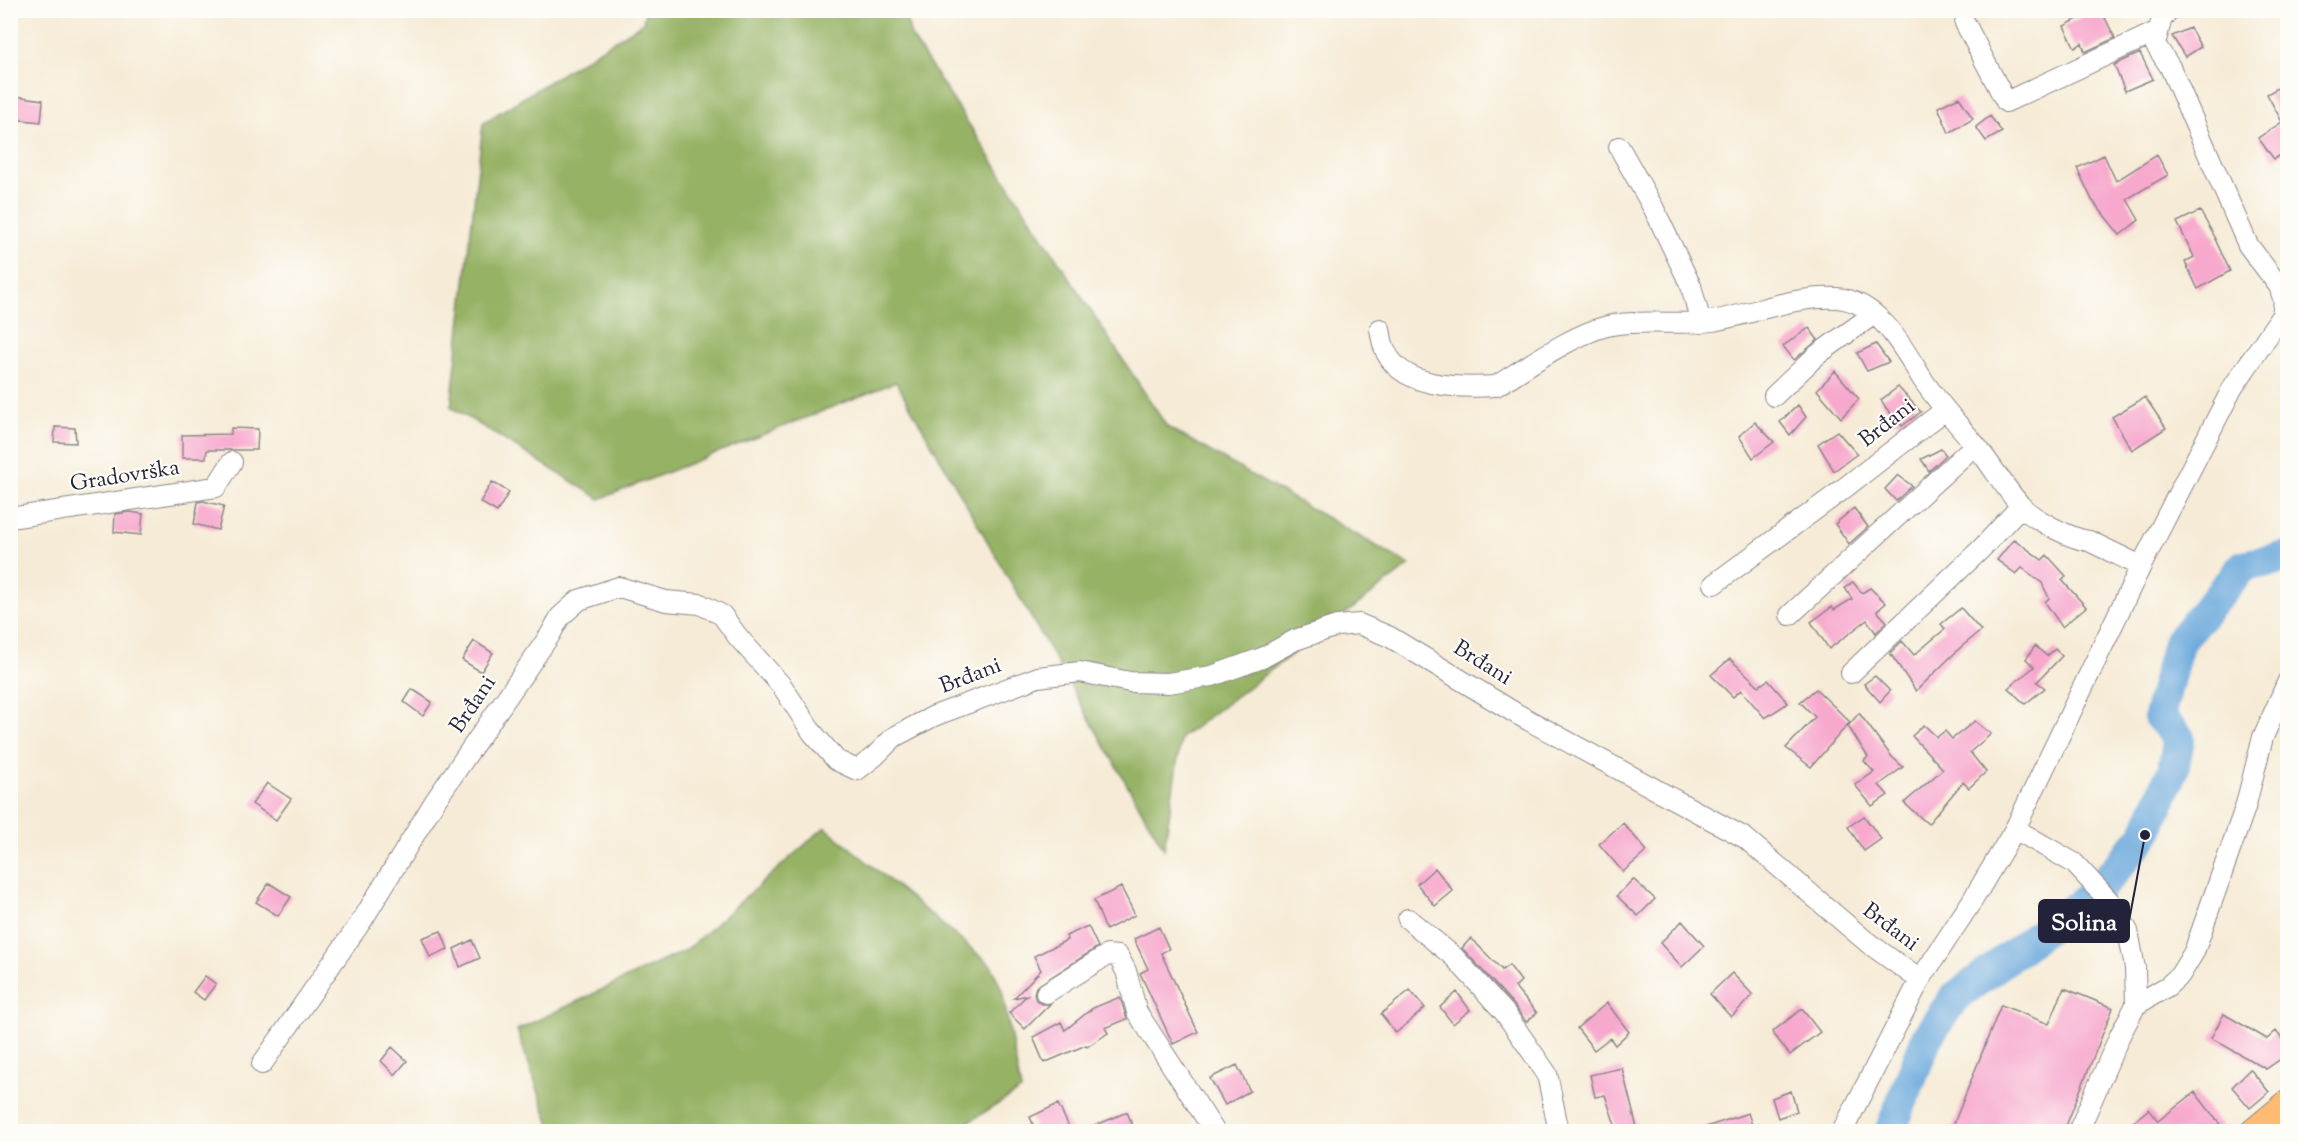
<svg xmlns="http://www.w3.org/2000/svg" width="2298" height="1142" font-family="'Sorts Mill Goudy',serif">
  <rect width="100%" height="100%" fill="#fdfcf7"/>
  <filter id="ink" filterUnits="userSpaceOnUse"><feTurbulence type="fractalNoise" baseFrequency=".0167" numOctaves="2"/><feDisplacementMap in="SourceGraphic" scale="12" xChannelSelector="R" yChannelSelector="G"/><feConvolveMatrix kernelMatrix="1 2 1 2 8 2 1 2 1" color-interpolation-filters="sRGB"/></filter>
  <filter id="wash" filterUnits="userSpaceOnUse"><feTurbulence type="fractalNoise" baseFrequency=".008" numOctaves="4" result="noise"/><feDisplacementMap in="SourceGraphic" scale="24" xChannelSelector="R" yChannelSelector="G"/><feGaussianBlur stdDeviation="1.35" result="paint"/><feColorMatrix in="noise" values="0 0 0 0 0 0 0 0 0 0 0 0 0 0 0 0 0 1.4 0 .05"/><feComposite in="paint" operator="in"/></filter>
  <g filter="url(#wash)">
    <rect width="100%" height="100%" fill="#f6ebd6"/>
    <path fill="#96b265" stroke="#5c6a50" stroke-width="1.5" d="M645,11h259l7,25 256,391 243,138 -229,173 -17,111 -268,-467 -296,117 -149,-92 32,-284 160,-100z
      M825,827l166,138 11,25 19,100 -67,41h-402l-35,-101 169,-80z"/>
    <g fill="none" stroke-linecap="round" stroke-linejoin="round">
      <path stroke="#69a7db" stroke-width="32" d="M1890,1132l37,-95 27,-39 142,-106 49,-57 28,-65 6,-32 -20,-22 19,-73 65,-77 45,-9"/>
    </g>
    <g id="blocks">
      <path fill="#f7a8cd" d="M2095,10h6l14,28 -30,14 -3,-9 -7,5 -11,-22z
        M2190,28l11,19 -16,10 -13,-21z
        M2140,53l13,26 -28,12 -11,-26z
        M2288,82v69l-14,8 -16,-21 24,-16 -15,-28z
        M15,96l28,4 -2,22 -28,-3z
        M1959,97l14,22 -24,14 -11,-26z
        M1990,116l12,16 -16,9 -10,-14z
        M2104,155l12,26 41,-26 11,20 -41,24 12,21 -19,15 -28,-35 -15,-32z
        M2200,211l16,28h-1l15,32 -32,18 -13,-27 9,-5 -17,-35z
        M1809,328l9,12 -24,20 -11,-14z
        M1876,344l13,18 -22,9 -10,-18z
        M1835,371l24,28 -18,19 -24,-28z
        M1898,387l23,25 -19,14 -16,-18 -5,-8z
        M2145,397l21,31 -34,22 -20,-33z
        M1798,405l8,12 -16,18 -10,-13z
        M1755,422l19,20 -21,16 -14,-22z
        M55,427l20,1 1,15 -22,-1z
        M231,428l27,1 -1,21h-50l-1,8h-24v-23l49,-1z
        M1837,431l20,23 -23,17 -16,-27z
        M1941,449l5,6 -17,16 -8,-12z
        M1898,475l14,11 -16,15 -11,-12z
        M492,482l17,10 -12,20 -17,-10z
        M203,501l21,5 -6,24 -24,-6 4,-22z
        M1854,508l14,19 -19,17 -14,-20z
        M130,512l13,2 -2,21 -27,-3 1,-18z
        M2014,539l28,21 5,-5 19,21 -4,4 24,27 -24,20 -17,-25 4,-4 -7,-15 -20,-15 -6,6 -19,-14z
        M1853,582l9,11 8,-5 16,15 -9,8 10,11 -11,11 -9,-13 -38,29 -18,-27 21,-15 2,3 18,-11 -7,-11z
        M1961,608l20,23 -20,16 -45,44 -26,-38 12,-12 12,14 31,-26 -4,-5z
        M474,641l19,12 -12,19 -19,-12z
        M2035,646l12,10 8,-7 7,7 -25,26 8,6 -20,16 -17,-16 26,-21 -8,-8z
        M1730,659l29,27 9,-6 20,23 -23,15 -24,-28 -8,7 -22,-22z
        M1875,676l15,15 -10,11 -16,-18z
        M412,689l20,13 -9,14 -19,-14z
        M1816,689l34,33 -39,45 -25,-19 29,-31 -15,-15z
        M1859,713l33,44 11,10 -24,18 9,10 -16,11 -17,-21 19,-13 -10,-11 4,-4 -20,-31z
        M1975,721l16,13 -21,18 16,20 -17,16 -6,-6 -35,42 -24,-21 39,-34 -31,-33 12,-11 13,12 8,-6 7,8z
        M267,783l24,16 -15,21 -24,-16z
        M1864,816l17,23 -17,12 -16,-24z
        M1623,823l24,28 -24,21 -24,-28z
        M1435,868l18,23 -18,15 -18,-22z
        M1633,879l22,20 -17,17 -21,-20z
        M269,883l22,14 -13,19 -22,-14z
        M1121,887l14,28 -29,15 -12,-30z
        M1682,921l22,25 -22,21 -22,-24z
        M1088,926l10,21 -62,40 -2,7 2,6 5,4h9l-25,25 -16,-16 18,-18 -13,3 27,-28 -7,-14 33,-16 -1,-4z
        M1159,927l10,22 -8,4 37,79 -25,12 -33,-71 8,-4 -14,-30z
        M441,931l7,18 -18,8 -8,-19z
        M1471,938l31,32 7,-5 12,16 -6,6 22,26 -11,9 -12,-17 -52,-57z
        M472,940l8,18 -20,9 -6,-18z
        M1732,973l21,22 -22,22 -21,-23z
        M205,976l11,8 -12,16 -11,-8z
        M2064,988l49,20 -49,123h-113l50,-126 48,19z
        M1410,990l15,18 -29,25 -15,-19z
        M1457,992l13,18 -17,14 -13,-17z
        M1120,997l7,22 -22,9 3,5 -21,14 -1,-2 -42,18 -11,-26 28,-15 4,8 28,-22z
        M1607,1003l22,29 -14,13 -5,-7 -16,12 -17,-22z
        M1802,1009l18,23 -30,23 -18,-23z
        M2224,1014l43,25 9,-8 12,16v7l-22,15 -55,-31z
        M392,1047l15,14 -12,14 -14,-14z
        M1237,1065l13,26 -25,14 -15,-27z
        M1622,1068l15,60 -20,3 -12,-36 -10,2 -5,-22z
        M2250,1069l19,23 -19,16 -18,-21z
        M1791,1091l6,20 -19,7 -6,-20z
        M2195,1092l30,39h-85l-7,-9 16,-13 9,12z
        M1058,1104l13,27h-35l-6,-14z
        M1127,1112l8,19h-53z
        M1748,1113l6,18h-54v-2z"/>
    </g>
  </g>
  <g filter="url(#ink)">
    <use href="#blocks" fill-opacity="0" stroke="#8c8688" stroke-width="1.5"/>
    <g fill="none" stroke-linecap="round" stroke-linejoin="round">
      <defs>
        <path id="minor" d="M1965,23l41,79 152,-71
          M1619,147l35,62 37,77 10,37
          M1380,329c1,6 2,13 4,18 14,42 76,41 112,39 32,-20 80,-54 116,-61 34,-6 68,1 100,-4 41,-7 84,-26 125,-23 43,4 66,50 86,82 16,24 36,45 54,67 15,19 28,41 44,59 12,13 50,33 68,35l52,25
          M1774,396l43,-41 57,-41
          M10,518l206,-31 16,-25
          M1714,584l124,-91 107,-83
          M1790,615l185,-170
          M1851,673l130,-124 40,-43
          M2015,829l59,34 38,41 16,27 7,37 1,37 -16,30 -42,97
          M1408,919l46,38 51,56 42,61 12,58
          M1046,993l61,-38 11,1 8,15 11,41 78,120
          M2136,1005l32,-19 12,-11 14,-23 51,-144 18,-71 25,-56
          M262,1064l101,-145 72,-118 115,-166 10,-18 19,-17 40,-13 47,14 34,3 22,11 16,22 44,49 30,46 24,28 21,10 18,-14 19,-19 40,-21 104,-39 42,-5 50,10 38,1 44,-7 50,-18 33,-18 42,-14 22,-2 31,13 127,77 228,124 122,104 53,38
          M1842,1132l78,-152 52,-79 43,-72 126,-263 92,-179 49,-72 2,-14 -5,-15 -31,-41 -78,-178 -15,-23 7,-26 8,-8"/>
        <path id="major" d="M2253,1132l35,-29"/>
      </defs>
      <use href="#minor" stroke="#8c8688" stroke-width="22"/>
      <use href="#major" stroke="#8c8688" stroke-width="28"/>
      <use href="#minor" stroke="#fff" stroke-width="20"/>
      <use href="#major" stroke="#ffbb71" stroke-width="26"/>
    </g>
  </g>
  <g text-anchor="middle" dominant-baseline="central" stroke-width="4.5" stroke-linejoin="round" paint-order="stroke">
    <g font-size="22" fill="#22223b" stroke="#fdfcf7">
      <text transform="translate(1888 424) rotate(-38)">Brđani</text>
      <text transform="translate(125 477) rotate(-9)">Gradovrška</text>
      <text transform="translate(1482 664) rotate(32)">Brđani</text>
      <text transform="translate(971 677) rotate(-21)">Brđani</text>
      <text transform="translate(474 705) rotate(-56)">Brđani</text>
      <text transform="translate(1890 928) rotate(37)">Brđani</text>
    </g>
  </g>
  <path fill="none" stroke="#22223b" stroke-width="2" d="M2145 835L2129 921"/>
  <circle fill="#22223b" stroke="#fdfcf7" stroke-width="2" cx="2145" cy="835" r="6"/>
  <rect fill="#22223b" stroke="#22223b" stroke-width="2" x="2039" y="900" width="90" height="42" rx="6"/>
  <g font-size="24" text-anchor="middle" font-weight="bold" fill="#fff">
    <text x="2084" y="930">Solina</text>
  </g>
  <rect width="2298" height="1142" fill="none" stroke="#fdfcf7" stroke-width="36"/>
</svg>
